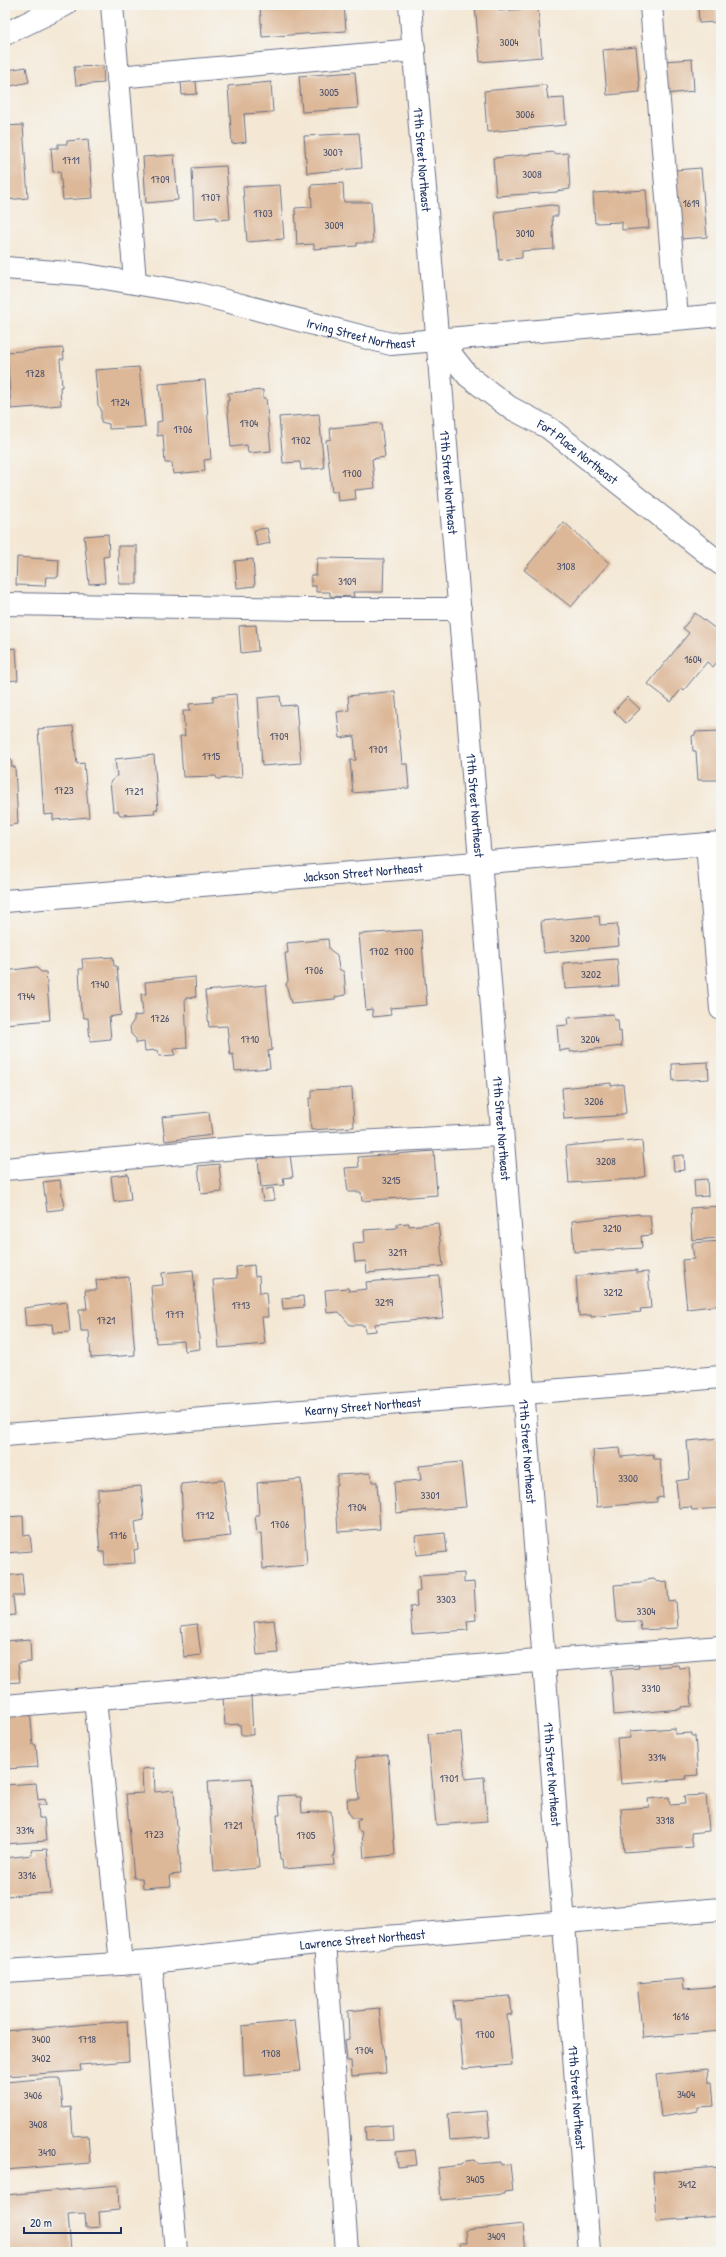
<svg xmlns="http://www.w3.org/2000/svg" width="726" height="2257" font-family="'Patrick Hand',sans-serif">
  <rect width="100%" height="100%" fill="#f6f6f2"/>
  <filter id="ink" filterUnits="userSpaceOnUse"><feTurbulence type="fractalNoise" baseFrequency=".025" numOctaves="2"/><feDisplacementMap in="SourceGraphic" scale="8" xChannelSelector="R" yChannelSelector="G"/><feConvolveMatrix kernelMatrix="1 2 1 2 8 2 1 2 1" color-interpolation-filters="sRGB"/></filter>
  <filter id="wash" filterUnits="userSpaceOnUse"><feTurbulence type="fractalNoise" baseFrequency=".012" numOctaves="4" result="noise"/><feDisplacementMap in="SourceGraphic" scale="16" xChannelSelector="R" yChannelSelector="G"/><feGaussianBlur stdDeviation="0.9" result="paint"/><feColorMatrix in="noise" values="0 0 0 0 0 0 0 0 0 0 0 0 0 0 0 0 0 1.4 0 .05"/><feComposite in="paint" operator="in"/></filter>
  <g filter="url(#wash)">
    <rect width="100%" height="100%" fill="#f4e8d5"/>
    <g id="blocks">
      <path fill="#ddb898" d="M260,5h84l2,26 -84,6z
        M475,5h24v6l39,-3 4,49 -62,5z
        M698,5h18l1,17 -18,1z
        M636,47l4,45 -33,3 -4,-45z
        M692,59l2,32 -28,3 -2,-33z
        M103,66l1,17 -28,2 -2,-18z
        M26,67l3,15 -18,4 -3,-16z
        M355,72l3,36 -56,4 -3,-36z
        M196,81l1,13 -15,1 -1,-13z
        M271,82l2,30 -29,2 2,28 -14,2 -4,-58z
        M546,85l2,14 16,-1 2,27 -79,7 -3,-41z
        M23,125l5,73 -23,2v-74z
        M359,133l3,35 -55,5 -3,-37z
        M88,139l5,59 -30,2 -3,-29 -7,1 -2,-24h7v-4h9v-3z
        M554,152v2l14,-1 2,36 -13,2v1l-61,4 -3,-38z
        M174,155l4,45 -32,3 -3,-46z
        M226,166l4,53 -13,1v-3l-23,2 -2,-51z
        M701,168l6,69 -27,2 -5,-69z
        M343,183l1,19h27l2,41h-16v3l-43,3v-5l-17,1 -2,-37 17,-1 -1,-22z
        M280,185l4,54 -37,3 -4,-55z
        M646,190l3,38 -27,2v-8l-27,1 -2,-30z
        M551,205l7,1v10h-6l2,33 -32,2v7l-23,2 -4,-48z
        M63,348l1,11h-4l2,28h-2l1,18 -50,4 -4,-57z
        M139,367l6,60 -36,2v-5l-8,-2v-13l-3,-4 -3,-35z
        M205,380l6,79 -7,1 1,11 -32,3 -1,-11h-7l-2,-28 -6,1v-14l5,-1 -3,-37z
        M263,390v8h3l5,53 -23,2 -1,-8 -16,2 -4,-46h2l-1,-8z
        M319,414l5,54 -23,2 -1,-8 -17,1 -4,-46z
        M381,423l4,34 -13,2 3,29 -20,2 1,9 -18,2 -1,-10 -5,1 -6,-52 5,-1 -1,-11z
        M564,522l45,41 -38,44 -47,-37z
        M267,528l3,15 -13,3 -3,-16z
        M108,534l1,22 -6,1 2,26 -16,1 -5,-48z
        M118,546h19v38h-18z
        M17,557l42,3 -1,17h-12l-1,9 -29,-1z
        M317,558l67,1 -1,33h-30l1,5 -24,-1v-4h-14v-6h-5v-11h5z
        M253,559l2,27 -18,2 -2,-27z
        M695,613l22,17 4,14 -2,4 2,9 -8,10 -6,-5 -23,28 -2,-2 -11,14 -23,-18 41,-51 -6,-5z
        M256,625l2,26 -17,2 -2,-27z
        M16,648l2,32 -13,1v-32z
        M395,691l7,73h5l2,24 -56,5 -3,-33h6l-2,-24 -14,2 -3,-26 12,-2 -1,-14z
        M236,694l6,83 -25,2 -1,-3 -33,1 -3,-41h5l-2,-25h7l-1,-7 24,-2v-6z
        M280,696l1,10 15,-1 5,58 -39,3 -4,-68z
        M627,697l13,12 -14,14 -12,-12z
        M73,726l4,38 7,-1 5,54 -36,3v-6l-9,1 -6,-86z
        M721,731v49h-23l-2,-29h-3l-1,-15 3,-1v-3z
        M154,755l4,54 -4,1 1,3 -35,2 -2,-4h-5l-3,-29 7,-6 -2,-17z
        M5,759h6l1,8h3l3,57 -13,2z
        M599,916l1,9 17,-1 2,22 -75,7 -3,-32z
        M421,930l6,75 -37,3 1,7 -18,2 -1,-8 -6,1 -7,-76z
        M328,939l1,10 8,6 2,14 5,3 2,23 -11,2v2l-44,4 -5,-19 2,-3 -3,-28h3l-1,-10z
        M113,957l1,9h3l4,49 -12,2 2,22 -21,2 -2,-23h-4l-3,-9 -2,-40h4l-1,-10z
        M617,959l2,27 -54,3 -2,-26z
        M36,967l5,5h5l4,48 -45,4v-53z
        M195,977l1,20 -11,1 2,50 -13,1 1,6 -16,1 -1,-6 -13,1 -1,-9 -8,1v-4l-5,-5 -1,-8 4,-6v-4l9,-1 -2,-21h5l-1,-12z
        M266,985l6,65 -4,1 2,17 -35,3 -2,-17 -3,1 -3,-29 -18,1 -4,-36z
        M613,1014l1,6h4l1,12 2,-1 1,15 -52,6v-3l-11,2 -2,-25 11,-1 -1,-7z
        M708,1062l1,17 -36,2 -1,-17z
        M611,1083v3l12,-2 3,29 -12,3 -50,3 -2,-31z
        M352,1088l2,39 -43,3 -2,-31 3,-1v-8z
        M209,1112l3,23 -47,6 -3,-24z
        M632,1140v2l10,-1 3,35 -10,3 -66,4 -3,-37z
        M434,1151l3,44 -75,6 -1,-9h-13l-3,-24 14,-1 -1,-10z
        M290,1155l3,22 -10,1 1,7 -23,2 -3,-28z
        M684,1155l1,15 -11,1 -1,-15z
        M219,1164l3,28 -21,2 -3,-28z
        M128,1174l3,26 -17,2 -3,-26z
        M707,1179l1,17 -13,1 -1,-17z
        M60,1180l4,29 -17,2 -4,-29z
        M273,1188l2,12 -12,1 -2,-11z
        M720,1206l1,32 -29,2 -2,-32z
        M639,1214v1h11l2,20 -11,1 1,12 -68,4 -2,-31z
        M409,1223v3l29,-3 5,43 -76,7 -1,-12 -11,1 -2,-19 12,-1 -1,-12 33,-2v-4z
        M721,1241v17h-2l2,47 -34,4 -5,-49 12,-1 -2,-16z
        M254,1265l1,12 4,-1 1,17 6,-1 2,25h-6l3,27 -46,4 -6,-68 24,-2 -1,-11z
        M193,1270l7,79 -15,2 -1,-10 -28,2 -5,-57 12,-1 -1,-12z
        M637,1270v3l11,-1 3,36 -11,1 1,3 -50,5v-2l-12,1 -3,-40z
        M439,1276l4,42 -68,6 1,7 -11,1 -1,-7h-14l-11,-13 -12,1 -2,-23 23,-2 1,3 18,-2 -1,-7z
        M129,1277l6,78 -44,3 -2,-27h-8l-2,-22h8l-2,-19h12l-1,-10z
        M303,1296l1,11 -21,2 -1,-11z
        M67,1302l3,30 -17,1 -1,-9 -26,2 -2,-18z
        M721,1438v70l-29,2 -1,-3 -12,1 -3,-27 14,-2 -3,-38z
        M620,1448l1,9 32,-3 1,5h6l3,38 -6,1v4l-60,5 -4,-57z
        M461,1462l5,45 -70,6 -2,-31 27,-2 -2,-14z
        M371,1473l1,9h5l3,47 -42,3 -3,-47h2v-10z
        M301,1479l6,86 -44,4 -2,-36 -4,1 -2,-19h4l-2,-32z
        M223,1480l8,56 -47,5 -3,-57z
        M141,1486l3,34 -9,2 3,27 -4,1 1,13 -30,2 -1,-13h-4l-4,-52h2v-10z
        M23,1516l1,20 6,-1 2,16 -27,2v-36z
        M445,1533l2,19 -30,3 -2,-19z
        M464,1573v10l10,-1 2,38 -9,1 1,9 -56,4 -2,-27 7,-1 -1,-14 4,-1 -1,-15z
        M22,1574l2,22h-11l2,19 -10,1v-40z
        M654,1579l3,3 10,-1 2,21 7,-1 2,27 -37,2 -1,-9 -23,1 -3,-37 27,-2 4,-3z
        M274,1620l4,33 -21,2 -3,-33z
        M197,1624l4,31 -17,2 -3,-31z
        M30,1639l1,23 -13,1 2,19 -15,1v-42z
        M658,1660v7l20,-2 1,3 10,-1 3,39 -11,1v2l-67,6 -3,-45 28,-2 -1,-6z
        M251,1696l2,39h-12l-1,-11 -15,1 -2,-27z
        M30,1709l3,36h3l2,22 -33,2v-58z
        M675,1728v6l17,-1v3h3l3,39 -12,1 1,3 -66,5 -4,-45 13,-1v-7z
        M461,1732l4,47 19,-2 3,44 -51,4 -8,-91z
        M388,1755l7,100 -31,3 -2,-26 -4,-2 -1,-9 4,-3h-8l-5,-6 -1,-13h12l-3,-41z
        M154,1768l1,24 19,-2 7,84 -11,1 1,11 -28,2 -1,-10h-8l-8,-84 17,-1 -1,-24z
        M252,1778l7,90 -45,4 -6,-91z
        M36,1783l2,17 7,-1 1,6h-8l1,13h5l2,23 -41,3v-59z
        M296,1795v2h5l1,16 29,-2 4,45h-2l1,9 -51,4 -1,-9h-2l-3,-45h3l-2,-19z
        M706,1795l3,36 -18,2 2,14 -69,5 -3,-43 28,-2 -1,-8 21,-2 1,8 15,-1 -1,-8z
        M47,1849l4,44 -46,3v-38l27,-3 -1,-5z
        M683,1979l1,10 36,-3 1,45 -78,7 -6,-55z
        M510,1996l2,18 -5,1 5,50 -49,4 -4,-50h-4l-2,-18z
        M379,2008l7,65 -34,3 -1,-15h-4l-2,-21 4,-1 -1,-28z
        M127,2021l2,40 -49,4 1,6 -76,5v-45z
        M295,2021l6,50 -57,5 -2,-50z
        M708,2069l1,13h3l2,24 -16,1v4l-37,6 -5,-42z
        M51,2078h9l3,30 8,-1 2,29 15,-1 2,28 -85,7v-88z
        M487,2111l3,26 -40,3 -2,-26z
        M392,2125l1,15 -27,1 -1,-14z
        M415,2150l2,15 -19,2 -2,-15z
        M474,2160l4,4 23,-2v3l9,-1 3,27 -9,1v2l-63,6 -3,-32 23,-3 4,-4z
        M719,2167l2,49 -65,5 -3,-49z
        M118,2185l1,25 -20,2 1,15 -14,1 -1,-15 -17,1 3,38h-66v-57z
        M523,2224l3,28h-65l-1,-9h7l-1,-13z"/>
    </g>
  </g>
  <g filter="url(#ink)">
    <use href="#blocks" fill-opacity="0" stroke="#677088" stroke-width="1"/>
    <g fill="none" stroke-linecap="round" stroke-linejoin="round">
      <defs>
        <g id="minor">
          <path d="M112,5l23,276"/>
          <path id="s1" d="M410,5l110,1344 69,903"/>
          <path d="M651,5l26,313"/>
          <path d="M5,34l60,-29"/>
          <path d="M118,77l296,-27"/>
          <path id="s2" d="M5,268l76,6 118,20 192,50 330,-29"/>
          <path id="s3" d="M438,338l30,38 41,31 40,21 172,136"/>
          <path d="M5,604l296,5h159"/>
          <path d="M707,844l14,165"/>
          <path id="s4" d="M5,901l716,-58"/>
          <path d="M5,1169l243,-22 254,-12"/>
          <path id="s5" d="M5,1435l716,-58"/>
          <path d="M95,1699l26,265"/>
          <path d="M5,1706l507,-43 209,-16"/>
          <path d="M325,1942l22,310"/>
          <path d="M151,1962l25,290"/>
          <path id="s6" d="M5,1971l146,-9 174,-20 396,-33"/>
        </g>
      </defs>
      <use href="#minor" stroke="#677088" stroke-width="24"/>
      <use href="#minor" stroke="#fff" stroke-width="22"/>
    </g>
  </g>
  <g text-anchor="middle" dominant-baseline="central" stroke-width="4" stroke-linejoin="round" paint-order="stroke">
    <g font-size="11" fill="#4c516c">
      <text x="509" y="42">3004</text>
      <text x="329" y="92">3005</text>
      <text x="525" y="114">3006</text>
      <text x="333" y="152">3007</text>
      <text x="71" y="160">1711</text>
      <text x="532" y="174">3008</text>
      <text x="160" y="179">1709</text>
      <text x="211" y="197">1707</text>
      <text x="691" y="203">1619</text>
      <text x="263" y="213">1703</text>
      <text x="334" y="225">3009</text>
      <text x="525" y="233">3010</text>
      <text x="35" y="373">1728</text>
      <text x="120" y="402">1724</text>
      <text x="249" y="423">1704</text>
      <text x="183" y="429">1706</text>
      <text x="301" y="440">1702</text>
      <text x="352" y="473">1700</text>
      <text x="566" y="566">3108</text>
      <text x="347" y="581">3109</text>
      <text x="693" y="659">1604</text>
      <text x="279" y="736">1709</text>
      <text x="378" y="749">1701</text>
      <text x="211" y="756">1715</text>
      <text x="64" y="790">1723</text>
      <text x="134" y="791">1721</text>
      <text x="580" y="938">3200</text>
      <text x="379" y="951">1702</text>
      <text x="404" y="951">1700</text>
      <text x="314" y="970">1706</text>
      <text x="591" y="974">3202</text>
      <text x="100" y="984">1740</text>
      <text x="26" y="996">1744</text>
      <text x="160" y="1018">1726</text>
      <text x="250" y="1039">1710</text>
      <text x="590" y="1039">3204</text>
      <text x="594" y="1101">3206</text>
      <text x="606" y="1161">3208</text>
      <text x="391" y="1180">3215</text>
      <text x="612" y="1228">3210</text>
      <text x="398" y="1252">3217</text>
      <text x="613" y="1292">3212</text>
      <text x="384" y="1302">3219</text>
      <text x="241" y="1305">1713</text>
      <text x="175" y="1314">1717</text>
      <text x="106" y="1320">1721</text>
      <text x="628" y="1478">3300</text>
      <text x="430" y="1495">3301</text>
      <text x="357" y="1507">1704</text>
      <text x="205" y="1515">1712</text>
      <text x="280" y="1524">1706</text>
      <text x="118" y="1535">1716</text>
      <text x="446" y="1599">3303</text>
      <text x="646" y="1611">3304</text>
      <text x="651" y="1688">3310</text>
      <text x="657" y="1757">3314</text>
      <text x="449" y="1778">1701</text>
      <text x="665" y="1820">3318</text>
      <text x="233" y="1825">1721</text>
      <text x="25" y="1830">3314</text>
      <text x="154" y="1834">1723</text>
      <text x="306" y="1835">1705</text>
      <text x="27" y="1875">3316</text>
      <text x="681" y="2016">1616</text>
      <text x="485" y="2034">1700</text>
      <text x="41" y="2039">3400</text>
      <text x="87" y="2039">1718</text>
      <text x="364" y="2050">1704</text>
      <text x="271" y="2053">1708</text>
      <text x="41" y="2058">3402</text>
      <text x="686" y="2094">3404</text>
      <text x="33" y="2095">3406</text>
      <text x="38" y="2124">3408</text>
      <text x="47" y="2152">3410</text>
      <text x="475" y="2179">3405</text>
      <text x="687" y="2184">3412</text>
      <text x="496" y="2236">3409</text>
    </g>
    <g font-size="13" fill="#1b2f5e" stroke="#f6f6f2">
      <text stroke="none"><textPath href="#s1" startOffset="155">17th Street Northeast</textPath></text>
      <text stroke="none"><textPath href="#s2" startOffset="363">Irving Street Northeast</textPath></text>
      <text stroke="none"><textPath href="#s3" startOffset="182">Fort Place Northeast</textPath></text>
      <text stroke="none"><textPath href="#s1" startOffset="479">17th Street Northeast</textPath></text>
      <text stroke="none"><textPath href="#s1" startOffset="803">17th Street Northeast</textPath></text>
      <text stroke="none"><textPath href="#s4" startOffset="359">Jackson Street Northeast</textPath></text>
      <text stroke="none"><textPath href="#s1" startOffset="1127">17th Street Northeast</textPath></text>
      <text stroke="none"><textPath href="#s5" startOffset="359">Kearny Street Northeast</textPath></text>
      <text stroke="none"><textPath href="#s1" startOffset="1451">17th Street Northeast</textPath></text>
      <text stroke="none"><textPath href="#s1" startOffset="1775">17th Street Northeast</textPath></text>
      <text stroke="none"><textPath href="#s6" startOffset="359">Lawrence Street Northeast</textPath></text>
      <text stroke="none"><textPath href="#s1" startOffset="2099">17th Street Northeast</textPath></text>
    </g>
  </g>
  <rect width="726" height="2257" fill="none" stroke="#f6f6f2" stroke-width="20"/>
  <path d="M24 2227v6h97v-6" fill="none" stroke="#1b2f5e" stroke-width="2"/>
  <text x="30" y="2227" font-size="12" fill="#1b2f5e" stroke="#f6f6f2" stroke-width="3" paint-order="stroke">20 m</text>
</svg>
